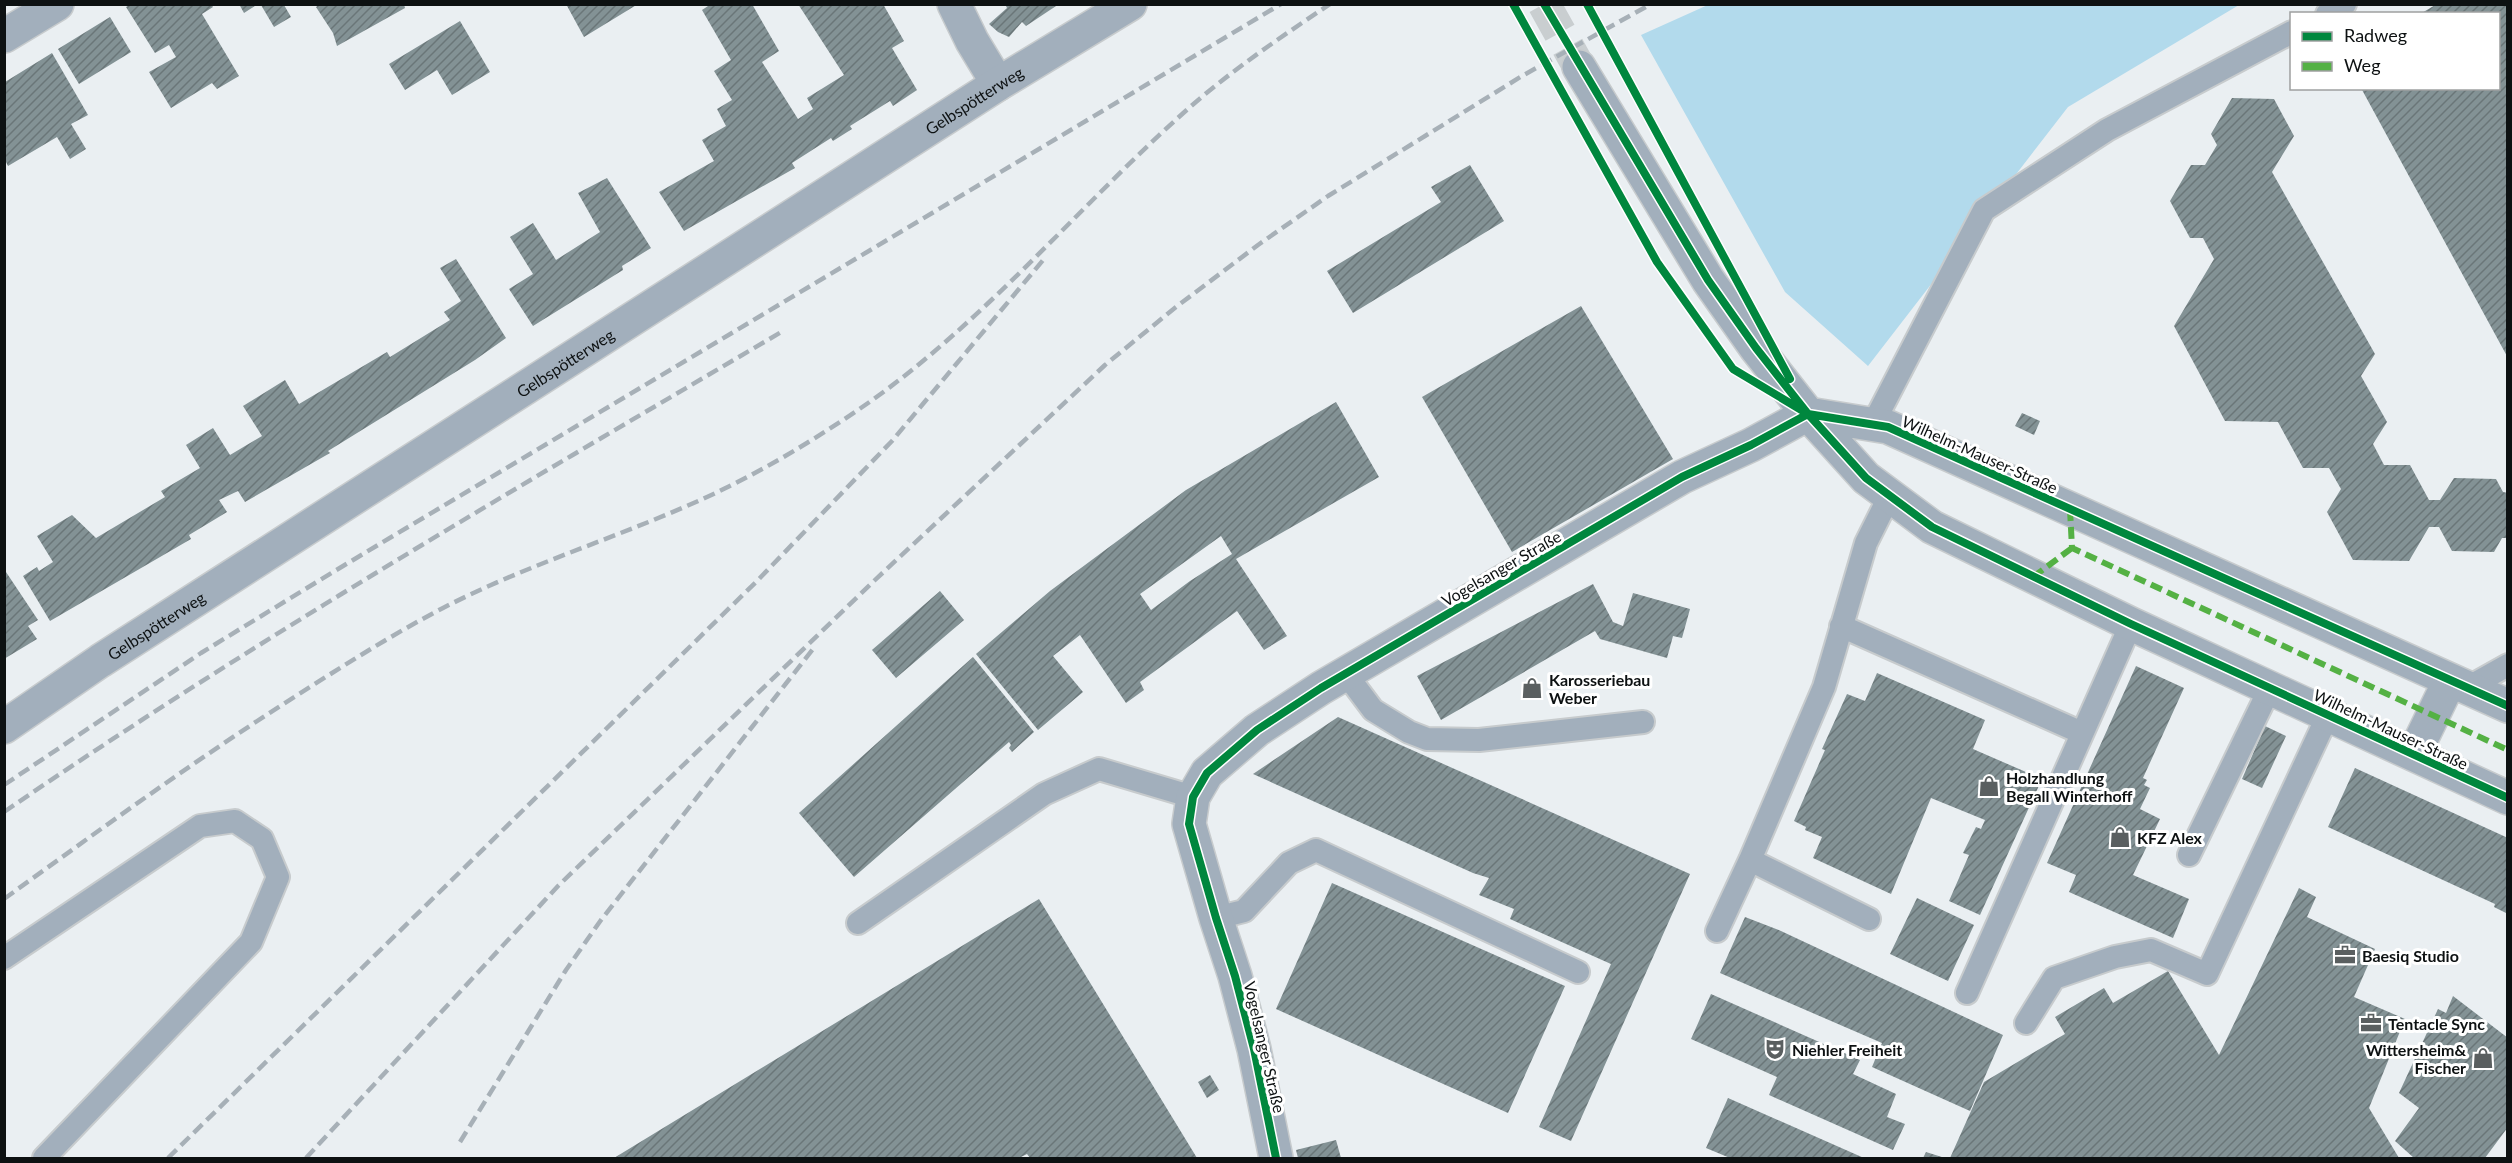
<svg xmlns="http://www.w3.org/2000/svg" width="2512" height="1163" font-family="Lato,sans-serif">
  <defs>
    <pattern id="building-hatch" width="6" height="6" patternUnits="userSpaceOnUse" patternTransform="scale(1.5)"><rect width="6" height="6" fill="#839295"/><path d="M-1 1l2-2M0 6l6-6M5 7l2-2" fill="none" stroke="#6a7678"/></pattern>
  </defs>
  <rect width="100%" height="100%" fill="#eaeff2"/>
  <path fill="#b2daec" d="M1710,4l529,1 -171,102 -200,259 -83,-74 -144,-257z"/>
  <path fill="url(#building-hatch)" fill-rule="evenodd" d="M131,4h80l2,3 -11,7 37,62 -22,13 -5,-6 -41,25 -22,-36 27,-15 -7,-12 -14,8 -29,-46z
    M239,4h19l-14,9z
    M320,4h84l1,4 -68,38 -4,-13 -17,-26z
    M566,4h72l-54,33z
    M711,4h41l27,47 -17,11 36,57 15,-10 -6,-11 37,-23 -46,-71h85l21,37 -12,7 25,42 -24,16 -3,-5 -40,25 2,3 -19,12 -2,-3 -39,25 3,5 -111,63 -25,-39 55,-31 -12,-21 24,-14 -9,-17 15,-9 -18,-29 17,-11 -29,-50z
    M1005,4h54l-33,22 -4,-4 -13,15 -11,-5 -9,-8 18,-16z
    M2437,4h71v354l-147,-270h138v-74h-79z
    M261,5h23l7,12 -17,10z
    M110,17l21,35 -52,32 -21,-35z
    M460,21l30,51 -38,23 -15,-25 -32,20 -16,-26z
    M52,53l36,62 -17,9 15,25 -16,10 -13,-22 -49,29 -3,-6v-78z
    M2232,98l42,1 20,37 -22,36 103,182 -14,22 26,46 -14,22 11,21h26l19,35h11l14,-22 42,1 7,13 5,1v45h-6l-8,14 -42,-1 -13,-24h-10l-20,34 -56,-1 -26,-48 14,-23 -12,-21h-26l-25,-46 -53,-1 -51,-95 40,-67 -11,-21h-13l-20,-37 21,-36h14l12,-20 -6,-11z
    M1470,165l34,56 -151,92 -26,-42 114,-69 -10,-15z
    M607,178l44,70 -29,18 1,4 -90,56 -24,-37 24,-15 -23,-37 23,-14 23,37 44,-28 -22,-39z
    M456,259l50,79 -31,22 -147,91 2,2 -85,49 -7,-11 -19,9 8,12 -38,23 2,4 -141,82 -27,-45 14,-9 2,4 14,-9 -16,-26 35,-21 24,23 69,-41 -4,-6 39,-23 -14,-23 27,-17 17,27 32,-19 -19,-30 42,-26 14,24 88,-52 3,5 60,-37 -6,-8 17,-11 -21,-33z
    M1581,306l92,153 -161,93 -90,-155z
    M1336,402l43,75 -143,82 51,77 -23,14 -27,-39 -97,71 4,8 -18,13 -46,-68 -27,21 30,36 -45,38 -62,-76 74,-63 136,-101zM1221,536l11,18 -42,27 -39,29 -11,-16z
    M2022,413l18,8 -6,14 -19,-9z
    M4,569l34,51 -10,6 9,13 -33,20z
    M1593,584l20,38 10,4 10,-33 57,16 -8,29 -9,-2 -6,22 -67,-19 -5,-8 -154,89 -24,-44z
    M940,591l24,29 -68,58 -24,-28z
    M973,657l61,75 -22,20 -3,-4 2,-3 -2,-3 -155,135 -55,-64z
    M2136,666l48,22 -41,90 4,2 -3,5 6,3 -10,21 20,10 -27,56 56,24 -16,39 -104,-46 7,-17 -29,-12z
    M1877,673l108,47 -12,29 69,30 -62,136 -31,-14 20,-46 -6,-2 13,-26 5,2 4,-9 -54,-22 -40,96 -78,-36 9,-21 -17,-7 1,-3 -12,-6 31,-71 -3,-1 25,-55 18,7z
    M1338,717l352,157 -119,267 -32,-14 72,-163 -101,-45 4,-10 -35,-14 10,-17 -16,-5 -220,-99z
    M2265,726l21,10 -24,52 -20,-9z
    M2355,768l153,70v76l-14,-7 1,-3 -167,-77z
    M1332,883l233,103 -57,127 -232,-104z
    M2299,888l17,9 -9,20 68,32 -21,48 51,22 -36,89 30,50h-449l34,-76 81,-48 -10,-17 49,-29 9,15 55,-32 51,84z
    M1917,898l57,27 -26,56 -58,-27z
    M1039,899l158,259h-167l-3,-4 -8,4h-405z
    M1745,917l36,14 222,104 -33,76 -98,-44 10,-24 -162,-70z
    M1711,994l149,66 -7,14 43,20 -9,23 18,7 -12,26 -124,-55 8,-18 -86,-38z
    M2453,996l55,42v89l-23,31h-71l-19,-17 24,-33 -20,-15 39,-84 8,4z
    M1210,1075l9,15 -12,8 -9,-16z
    M1728,1098l136,60h-134l-24,-10z
    M1336,1140l5,18h-43l-2,-8z
    M1926,1152l19,6h-22z"/>
  <g fill="none" stroke-linecap="round" stroke-linejoin="round">
    <path stroke="#c9ced0" stroke-width="33" stroke-dasharray="33 16" stroke-linecap="butt" d="M1544,4l35,63"/>
    <defs>
      <path id="service" d="M2327,14l18,-10
        M1873,424l111,-214 123,-80 185,-98
        M1841,626l241,107
        M1346,674l27,36 36,22 18,7 52,1 164,-18
        M2467,688l41,-23
        M2189,855l81,-167
        M1750,860l119,59
        M1216,918l28,-7 45,-48 27,-13 262,122
        M858,923l186,-129 55,-25 94,28
        M1717,931l33,-71 74,-173 42,-144 24,-48
        M4,958l196,-132 35,-5 27,18 16,38 -27,65 -207,216
        M1967,993l164,-369
        M2026,1023l28,-45 61,-21 36,-7 56,24 121,-259"/>
      <g id="minor">
        <path d="M954,4l18,37 26,43"/>
        <path d="M4,36l53,-32"/>
        <path id="s1" d="M4,727l96,-66 898,-577 132,-80"/>
      </g>
      <path id="tertiary" d="M1579,67l129,213 48,68 52,66 58,64 66,49 199,97 377,174
        M1808,414l80,13 620,279
        M2414,754l36,-74
        M1276,1158l-22,-109 -19,-73 -19,-58 -27,-94 4,-27 14,-24 50,-43 64,-42 361,-211 69,-32 57,-31"/>
    </defs>
    <use href="#service" stroke="#c7cbcd" stroke-width="26"/>
    <use href="#minor" stroke="#c7cbcd" stroke-width="36"/>
    <use href="#tertiary" stroke="#c7cbcd" stroke-width="36"/>
    <use href="#service" stroke="#a2afbc" stroke-width="22"/>
    <use href="#minor" stroke="#a2afbc" stroke-width="33"/>
    <use href="#tertiary" stroke="#a2afbc" stroke-width="33"/>
    <path stroke="#a7b0b7" stroke-width="4.5" stroke-dasharray="12 6" stroke-linecap="butt" d="M4,785l197,-132 132,-81 948,-568
      M4,812c252,-173 516,-326 779,-481
      M4,899c101,-73 201,-146 306,-212 44,-28 87,-55 133,-79 79,-41 164,-67 246,-103 63,-27 126,-65 182,-104 115,-82 205,-191 309,-285 46,-42 98,-77 150,-112
      M460,1142l106,-172 35,-50 212,-271
      M168,1158l588,-576 136,-141 152,-182
      M306,1158l252,-272 317,-306 230,-215 71,-58 82,-62 70,-49 194,-120 129,-72"/>
    <path stroke="#54b144" stroke-width="6" stroke-dasharray="12 6" stroke-linecap="butt" d="M2070,509l2,39 436,202
      M2033,577l39,-29"/>
    <defs>
      <path id="cycleway" d="M1513,4l144,258 76,107 75,45 80,13 620,279
        M1544,4l164,276 48,68 52,66 58,64 66,49 199,97 377,174
        M1587,4l203,375
        M1276,1158l-22,-109 -19,-73 -19,-58 -27,-94 4,-27 14,-24 50,-43 64,-42 361,-211 69,-32 57,-31"/>
    </defs>
    <use href="#cycleway" stroke="#fff" stroke-width="11"/>
    <use href="#cycleway" stroke="#00873e" stroke-width="8"/>
  </g>
  <defs>
    <symbol id="shop-bare" viewBox="-9 -9 18 18"><path d="M-5-2.5h2.3a2.7 3.5 0 0 1 5.4 0H5L5.5 6h-11ZM-1.5-2.5h3a1.5 2.3 0 0 0-3 0Z" fill="#5a5f60" stroke="#fff" stroke-width="2.5" paint-order="stroke"/></symbol>
    <symbol id="office-bare" viewBox="-9 -9 18 18"><path d="M-6-3h4V-5.5h4V-3h4V5H-6ZM-1-4.5V-3h2v-1.5ZM-6 0V1H6V0Z" fill="#5a5f60" stroke="#fff" stroke-width="2.5" paint-order="stroke"/></symbol>
    <symbol id="theatre-bare" viewBox="-9 -9 18 18"><path d="M-5-5.5Q0-4 5-5.5V0Q5 5 0 6Q-5 5-5 0ZM-3.3-2.5H-1v1.5H-3.3ZM1-2.5H3.3v1.5H1ZM-2.8 1Q0 5.5 2.8 1Z" fill="#5a5f60" stroke="#fff" stroke-width="2.5" paint-order="stroke"/></symbol>
  </defs>
  <g fill-rule="evenodd">
    <use href="#shop-bare" x="1517" y="673" width="30" height="30"/>
    <use href="#shop-bare" x="1974" y="771" width="30" height="30"/>
    <use href="#shop-bare" x="2105" y="822" width="30" height="30"/>
    <use href="#office-bare" x="2330" y="940" width="30" height="30"/>
    <use href="#office-bare" x="2356" y="1008" width="30" height="30"/>
    <use href="#theatre-bare" x="1760" y="1034" width="30" height="30"/>
    <use href="#shop-bare" x="2468" y="1043" width="30" height="30"/>
  </g>
  <g text-anchor="middle" dominant-baseline="central" stroke-width="6" stroke-linejoin="round" paint-order="stroke">
    <g font-size="16" fill="#0d1112" stroke="#fff">
      <text stroke="none"><textPath href="#s1" startOffset="1155">Gelbspötterweg</textPath></text>
      <text stroke="none"><textPath href="#s1" startOffset="669">Gelbspötterweg</textPath></text>
      <text transform="translate(1980 454) rotate(24)">Wilhelm-Mauser-Straße</text>
      <text transform="translate(1501 568) rotate(-30)">Vogelsanger Straße</text>
      <text stroke="none"><textPath href="#s1" startOffset="183">Gelbspötterweg</textPath></text>
      <text transform="translate(2391 729) rotate(25)">Wilhelm-Mauser-Straße</text>
      <text transform="translate(1265 1047) rotate(77)">Vogelsanger Straße</text>
    </g>
    <g font-size="16" font-weight="bold" fill="#0d1112" stroke="#fff" text-anchor="start">
      <text x="1549" y="679">Karosseriebau<tspan x="1549" dy="18">Weber</tspan></text>
      <text x="2006" y="777">Holzhandlung<tspan x="2006" dy="18">Begall Winterhoff</tspan></text>
      <text x="2137" y="837">KFZ Alex</text>
      <text x="2362" y="955">Baesiq Studio</text>
      <text x="2388" y="1023">Tentacle Sync</text>
      <text x="1792" y="1049">Niehler Freiheit</text>
      <text x="2466" y="1049" text-anchor="end">Wittersheim&amp;<tspan x="2466" dy="18">Fischer</tspan></text>
    </g>
  </g>
  <rect width="2512" height="1163" fill="none" stroke="#0d1112" stroke-width="12"/>
  <rect x="2290" y="12" width="210" height="78" fill="#ffffff" stroke="#9ea0a0" stroke-width="1.5"/>
  <rect x="2302" y="32" width="30" height="9" fill="#00873e" stroke="#9ea0a0" stroke-width="1.5"/>
  <text x="2344" y="42" font-size="18" fill="#0d1112">Radweg</text>
  <rect x="2302" y="62" width="30" height="9" fill="#54b144" stroke="#9ea0a0" stroke-width="1.5"/>
  <text x="2344" y="72" font-size="18" fill="#0d1112">Weg</text>
</svg>
